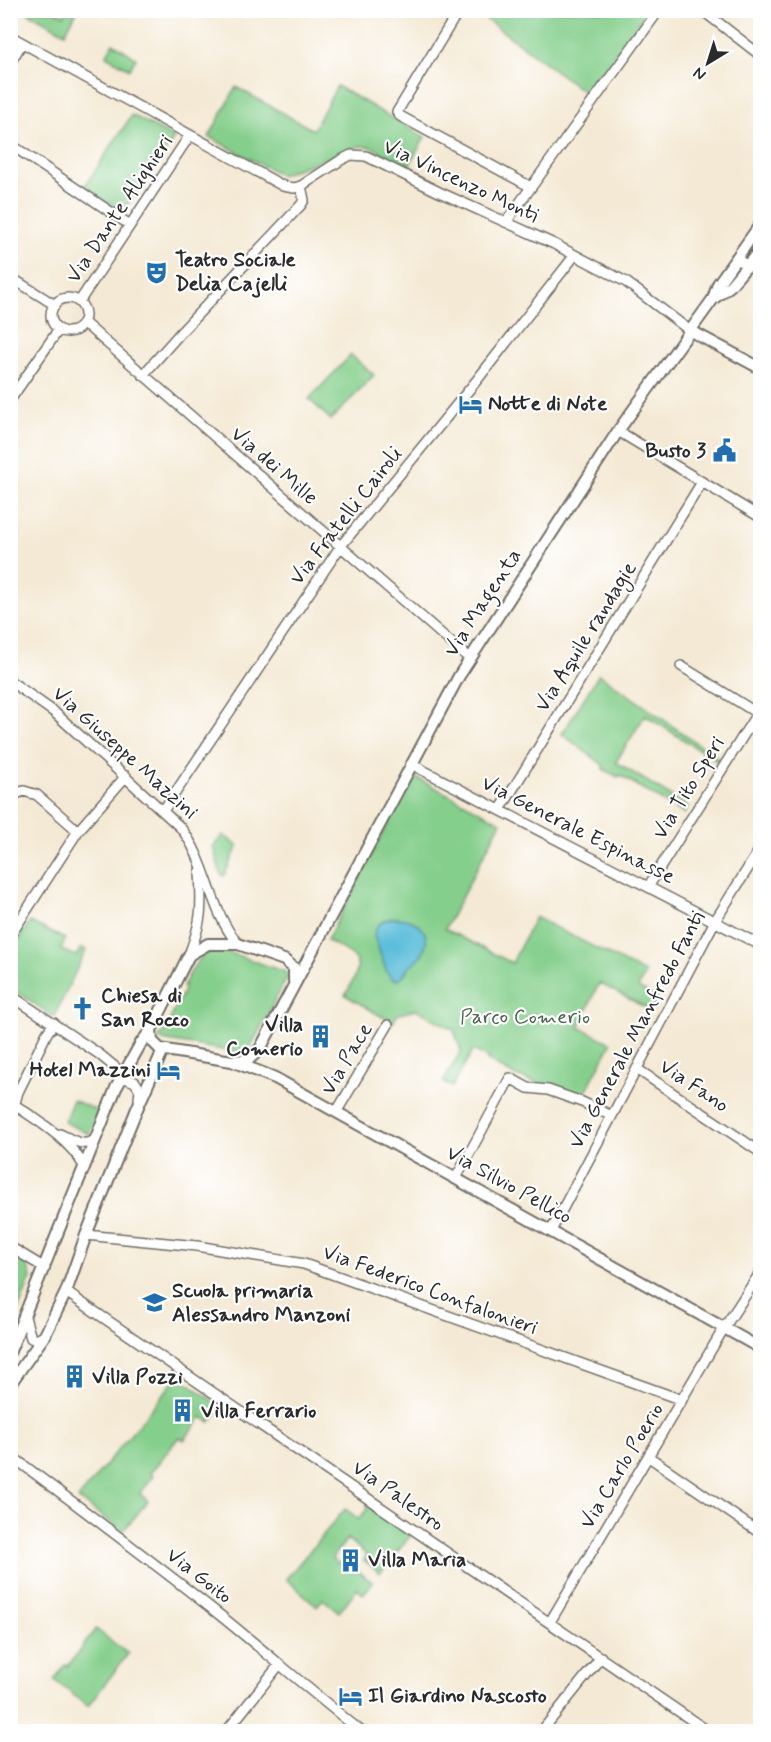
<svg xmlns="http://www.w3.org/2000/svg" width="771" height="1742" font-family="Mynerve,sans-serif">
  <rect width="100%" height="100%" fill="#fff"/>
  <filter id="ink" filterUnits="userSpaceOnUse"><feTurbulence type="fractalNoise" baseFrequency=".0167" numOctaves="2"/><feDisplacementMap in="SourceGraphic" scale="12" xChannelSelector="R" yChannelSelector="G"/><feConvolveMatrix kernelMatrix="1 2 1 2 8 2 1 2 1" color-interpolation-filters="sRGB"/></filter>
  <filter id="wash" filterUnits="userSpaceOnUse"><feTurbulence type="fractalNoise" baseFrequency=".008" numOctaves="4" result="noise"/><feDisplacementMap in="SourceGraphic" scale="24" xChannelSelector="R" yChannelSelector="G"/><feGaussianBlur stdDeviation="1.35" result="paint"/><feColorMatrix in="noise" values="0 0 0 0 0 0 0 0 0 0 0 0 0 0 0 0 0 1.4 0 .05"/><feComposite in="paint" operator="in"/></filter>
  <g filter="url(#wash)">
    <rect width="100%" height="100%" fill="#f4e9d4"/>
    <path fill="#85cf8c" stroke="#587d5c" stroke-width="1.5" d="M25,11h30l9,4 3,-4 9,2 -11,20z
      M475,11h173l-61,83z
      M113,43l23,15 -6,11 -24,-13z
      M337,86l88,51 -17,30 -37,-20 -12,-1 -78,29 -72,-38 27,-50 77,43z
      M132,115l42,23 -52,75 -38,-26z
      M351,355l23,20 -43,45 -22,-21z
      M599,674l120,85 -2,2 -72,-46 -29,47 72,45 -4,7 -64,-39 -2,2 -15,-8v-4l-41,-31z
      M413,776l88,46 -56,107 67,34 23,-46 110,56 -7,15 20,10 -6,13 -53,-28 -20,44 32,16 -29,56 -69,-24 -26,-15 2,-2 -16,-8 -21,37 -9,-5 18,-31 -7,-21 -38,-21 -19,6 -4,8 -48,-28c22,-36 14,-35 -18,-55z
      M223,835l15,11 -14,30 -3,-2 -8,-27z
      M30,922l35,17 -4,11 15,6 5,-8 5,2 -32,67 -43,-29v-37z
      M222,950l63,22 3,4 -38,72 -3,4 -4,1 -82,-13 -2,-3 7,-9 18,-38 -1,-4c10,-17 16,-37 39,-36z
      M73,1100l25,11 -9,23 -25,-12z
      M11,1254l16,11 4,12 -20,52z
      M178,1376l44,31 -12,15 -8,-5 -18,23 -5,-3 -29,36 3,3 -13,18 8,7 -25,30 -45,-32z
      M367,1505l44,30 -31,38 -16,-13 3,-5 -20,-16 -15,19 6,5 2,-2 9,7 3,-2 21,17 -10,11 -6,-5 -18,23 -16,-13 -6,7 -31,-27 59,-70 14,10 8,-10z
      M96,1629l32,25 -40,52 -34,-26 11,-15 3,1z"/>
    <path fill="#5bbdda" stroke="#437482" stroke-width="1.5" d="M394,918c24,0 42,15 26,39 -3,4 -7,6 -10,9 -5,6 -6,11 -13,14l-6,-2 -5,-8 -12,-34c1,-11 9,-17 20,-18z"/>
  </g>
  <g filter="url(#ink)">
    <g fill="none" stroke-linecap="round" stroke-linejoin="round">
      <defs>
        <path id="minor" d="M459,10l-62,102 3,4 131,71
          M702,10l58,45
          M10,36l273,150 11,2 7,-2 40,-26 10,-5 15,1 73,36 115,52 72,38 63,48
          M10,63l12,-20
          M10,144l120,81
          M506,222l153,-212
          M736,259l24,13
          M10,277l45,28
          M51 315a17 17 0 1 1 34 0a17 17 0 1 1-34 0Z
          M79,302l111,-167
          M83,322l387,337
          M143,375l39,-44 119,-126 3,-5 -3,-14
          M10,400l49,-71
          M618,431l142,86
          M681,666l79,49
          M10,681l44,31 126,115c28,34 29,83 58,117
          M411,764l349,181
          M10,796l14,-5 13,4 41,36
          M500,810l202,-328
          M163,811l177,-264 137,-167 98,-125
          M648,887l112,-178
          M10,936l68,-105 48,-55
          M189,955c13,-34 13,-46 11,-83
          M10,995l89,59 17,14 6,9 13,5 5,8 -1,9
          M637,1069l123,83
          M12,1103c26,18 56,35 72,63
          M337,1111l51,-86
          M10,1121l8,-29 29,-59 7,-10
          M60,1134c11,5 23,14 35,6
          M456,1178l54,-100 18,10 20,2 34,12 30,14
          M551,1231l164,-310 45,-72
          M86,1235l111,11 107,18 378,136
          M10,1247l35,21
          M66,1292l643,440
          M25,1317l6,21 5,2 8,-4
          M10,1455c71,53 142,106 211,161 47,38 93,78 141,116
          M649,1457l111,76
          M550,1622l174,-294 36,-55
          M226,1732l53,-67
          M541,1732l60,-75"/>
        <path id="tertiary" d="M713,299l17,-13 30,-36
          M689,330l71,38
          M151,1030l1,11 8,8 72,12 43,17 485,270
          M232,1061l16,-1 12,-11 199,-373 159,-245 95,-132 5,-15 42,-59
          M10,1351l106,-263 25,-45 10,-13 38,-75 19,-11h30l46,16 10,8v13
          M10,1384l35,-49 21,-43 20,-57 50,-124 27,-61"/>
      </defs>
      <use href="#minor" stroke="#716e66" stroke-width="12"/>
      <use href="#tertiary" stroke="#716e66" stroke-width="14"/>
      <use href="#minor" stroke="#fff" stroke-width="9"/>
      <use href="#tertiary" stroke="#fff" stroke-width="10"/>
    </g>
  </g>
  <defs>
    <symbol id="theatre-bare" viewBox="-9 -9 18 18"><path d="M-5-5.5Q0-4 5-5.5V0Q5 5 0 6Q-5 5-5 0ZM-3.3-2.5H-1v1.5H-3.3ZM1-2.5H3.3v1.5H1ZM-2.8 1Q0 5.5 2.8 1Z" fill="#1f6fb2" stroke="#fff" stroke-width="2.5" paint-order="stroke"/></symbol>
    <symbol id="hotel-bare" viewBox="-9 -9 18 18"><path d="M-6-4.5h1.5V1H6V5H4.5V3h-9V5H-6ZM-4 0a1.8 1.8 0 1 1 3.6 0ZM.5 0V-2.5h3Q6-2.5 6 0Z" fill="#1f6fb2" stroke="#fff" stroke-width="2.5" paint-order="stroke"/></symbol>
    <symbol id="civic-bare" viewBox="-9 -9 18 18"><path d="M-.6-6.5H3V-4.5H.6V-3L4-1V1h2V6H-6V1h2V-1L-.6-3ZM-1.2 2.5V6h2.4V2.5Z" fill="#1f6fb2" stroke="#fff" stroke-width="2.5" paint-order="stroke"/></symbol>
    <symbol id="church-bare" viewBox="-9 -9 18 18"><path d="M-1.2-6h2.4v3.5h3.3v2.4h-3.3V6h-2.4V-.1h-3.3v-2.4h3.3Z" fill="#1f6fb2" stroke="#fff" stroke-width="2.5" paint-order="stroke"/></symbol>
    <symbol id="building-bare" viewBox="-9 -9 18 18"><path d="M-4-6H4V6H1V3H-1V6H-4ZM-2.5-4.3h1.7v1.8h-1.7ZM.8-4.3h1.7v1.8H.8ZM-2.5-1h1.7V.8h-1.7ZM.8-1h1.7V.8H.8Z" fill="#1f6fb2" stroke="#fff" stroke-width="2.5" paint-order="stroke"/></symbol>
    <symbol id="school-bare" viewBox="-9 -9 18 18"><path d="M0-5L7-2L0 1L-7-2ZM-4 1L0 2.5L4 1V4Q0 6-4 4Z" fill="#1f6fb2" stroke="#fff" stroke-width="2.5" paint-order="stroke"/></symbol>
  </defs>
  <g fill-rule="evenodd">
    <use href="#theatre-bare" x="140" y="256" width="33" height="33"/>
    <use href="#hotel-bare" x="454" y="388" width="33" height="33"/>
    <use href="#civic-bare" x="708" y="434" width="33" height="33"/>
    <use href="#church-bare" x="66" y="992" width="33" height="33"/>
    <use href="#building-bare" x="304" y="1020" width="33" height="33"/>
    <use href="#hotel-bare" x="152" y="1054" width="33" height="33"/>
    <use href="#school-bare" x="138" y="1286" width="33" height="33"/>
    <use href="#building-bare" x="58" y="1360" width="33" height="33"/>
    <use href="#building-bare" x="166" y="1394" width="33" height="33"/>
    <use href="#building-bare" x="334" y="1544" width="33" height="33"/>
    <use href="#hotel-bare" x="334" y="1680" width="33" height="33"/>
  </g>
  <g text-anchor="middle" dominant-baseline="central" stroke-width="4.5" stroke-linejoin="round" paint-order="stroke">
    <g font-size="21" fill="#2b2b2b" stroke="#fff">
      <text transform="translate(461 181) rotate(25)">Via Vincenzo Monti</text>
      <text transform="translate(120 209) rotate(-56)">Via Dante Alighieri</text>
      <text transform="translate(274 466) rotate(41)">Via dei Mille</text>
      <text transform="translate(346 516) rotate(-52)">Via Fratelli Cairoli</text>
      <text transform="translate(483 603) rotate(-57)">Via Magenta</text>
      <text transform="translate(586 637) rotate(-58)">Via Aquile randagie</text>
      <text transform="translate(125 753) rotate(42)">Via Giuseppe Mazzini</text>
      <text transform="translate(689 788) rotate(-58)">Via Tito Speri</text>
      <text transform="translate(578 830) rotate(27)">Via Generale Espinasse</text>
      <text transform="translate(637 1030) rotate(-62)">Via Generale Manfredo Fanti</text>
      <text transform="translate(347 1059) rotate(-59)">Via Pace</text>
      <text transform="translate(694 1086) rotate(34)">Via Fano</text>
      <text transform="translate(509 1185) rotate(29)">Via Silvio Pellico</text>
      <text transform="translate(430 1290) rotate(20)">Via Federico Confalonieri</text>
      <text transform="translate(622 1466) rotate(-59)">Via Carlo Poerio</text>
      <text transform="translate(398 1496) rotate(35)">Via Palestro</text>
      <text transform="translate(199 1576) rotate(38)">Via Goito</text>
    </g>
    <g font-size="21" font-weight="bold" fill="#2b2b2b" stroke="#fff" text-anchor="start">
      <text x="175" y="260">Teatro Sociale<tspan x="175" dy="24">Delia Cajelli</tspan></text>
      <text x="488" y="404">Notte di Note</text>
      <text x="706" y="451" text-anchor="end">Busto 3</text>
      <text x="101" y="996">Chiesa di<tspan x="101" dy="24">San Rocco</tspan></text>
      <text x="303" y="1025" text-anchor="end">Villa<tspan x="303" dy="24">Comerio</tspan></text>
      <text x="151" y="1070" text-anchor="end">Hotel Mazzini</text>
      <text x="172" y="1291">Scuola primaria<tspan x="172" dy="24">Alessandro Manzoni</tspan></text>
      <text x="92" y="1377">Villa Pozzi</text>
      <text x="201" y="1411">Villa Ferrario</text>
      <text x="368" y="1560">Villa Maria</text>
      <text x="368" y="1696">Il Giardino Nascosto</text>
    </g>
    <g font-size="21" fill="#4a644d" stroke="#fff">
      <text x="525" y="1017">Parco Comerio</text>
    </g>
  </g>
  <rect width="771" height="1742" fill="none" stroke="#fff" stroke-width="36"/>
  <g transform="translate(708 63) rotate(218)" stroke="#ffffff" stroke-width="4.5" paint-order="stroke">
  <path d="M0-4.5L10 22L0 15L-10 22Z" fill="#2b2b2b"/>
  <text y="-9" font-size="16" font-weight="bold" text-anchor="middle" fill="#2b2b2b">N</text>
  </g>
</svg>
